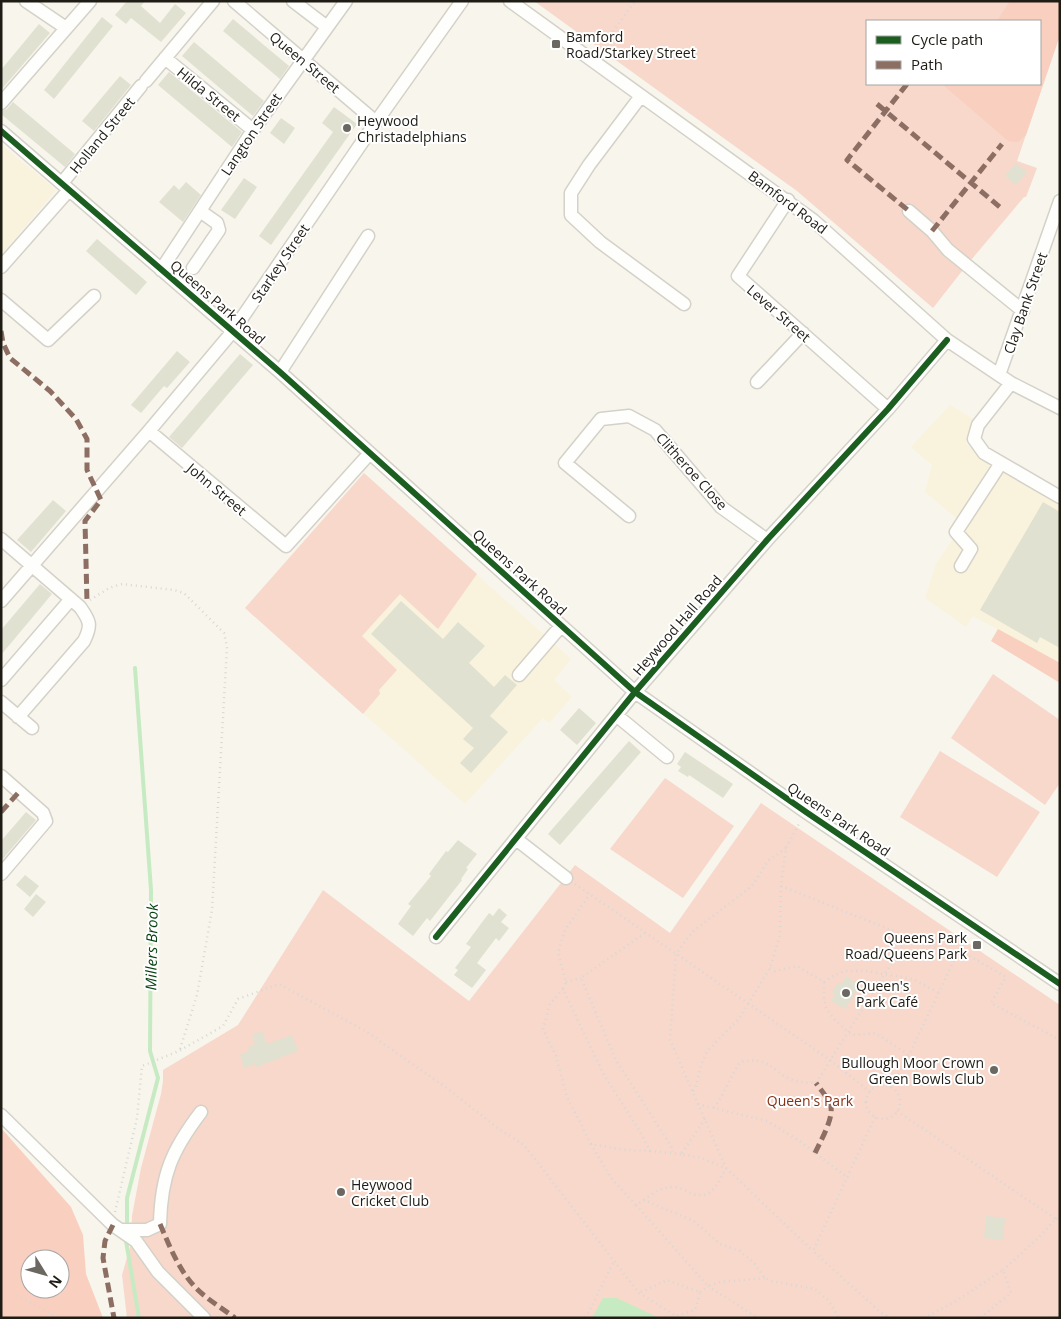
<svg xmlns="http://www.w3.org/2000/svg" width="1061" height="1319" font-family="'Open Sans',sans-serif">
  <rect width="100%" height="100%" fill="#f8f5ec"/>
  <path fill="#f9f2dd" d="M1,144l55,46 -55,65z
    M950,405l25,15 -9,24 15,11 79,49v159l-87,-47 -7,11 -41,-29 11,-34 27,-40 -38,-32 7,-27 -21,-18z
    M364,473l207,186 -17,21 18,17 -23,26 -6,-5 -78,86 -220,-196z"/>
  <path fill="#f7d8cb" fill-rule="evenodd" d="M534,1h526v34l-43,126 20,7 -11,29h-2l-58,69 -33,42 -136,-117zM867,21h173v63h-173z
    M364,473l113,101 -39,55 -38,-35 -38,42 35,34 -18,20 1,4 -17,20 -118,-106z
    M993,674l67,46v63l-15,22 -94,-67z
    M940,751l100,61 -43,65 -97,-60z
    M665,778l69,48 -51,72 -73,-49z
    M761,803l299,202v313h-933l-5,-43 9,-31 1,-28 9,-48 20,-74 2,-13v-11l75,-45 85,-135 146,111 106,-136 95,68z"/>
  <path fill="#f9cfbf" fill-rule="evenodd" d="M1010,1h50v34l-34,100 -8,7 -10,-1 -66,-57h98v-63h-43z
    M998,629l62,34v20l-69,-42z
    M1,1128l70,79 12,28 3,39 17,44h-102zM30,1259h30v30h-30z"/>
  <path fill="#c6ebc3" d="M603,1298h14l42,20h-67z"/>
  <g fill="none" stroke-linecap="round" stroke-linejoin="round">
    <path stroke="#c6ebc3" stroke-width="4" d="M127,1222v-24l31,-120 -8,-27 1,-161 -16,-222
      M126,1241l13,77"/>
  </g>
  <path fill="#e0e1d0" d="M127,1h18l-4,5 19,17 15,-19 11,9 -25,29 -30,-24 -5,6 -11,-9z
    M102,17l11,9 -59,73 -10,-9z
    M233,19l56,47 -9,13 -57,-48z
    M39,24l11,9 -49,57v-20z
    M194,42l70,59 -11,15 -71,-60z
    M169,72l73,60 -10,15 -74,-62z
    M120,76l11,9 -37,46 -12,-10z
    M13,102l62,52 -10,13 -64,-53v-3l6,-2z
    M334,107l23,17 -86,121 -12,-9 74,-104 -11,-9z
    M281,118l14,10 -11,16 -14,-11z
    M1016,163l11,9 -11,13 -11,-9z
    M244,178l13,9 -22,32 -14,-9z
    M186,182l15,13 -18,27 -24,-20 15,-17 5,5z
    M97,239l50,43 -11,13 -50,-44z
    M177,351l13,11 -23,26 -3,-2 -23,27 -10,-8z
    M240,354l13,11 -71,83 -13,-11z
    M53,500l13,11 -35,41 -14,-12z
    M1043,502l17,10v136l-20,-11 -3,6 -57,-33z
    M40,584l12,10 -51,61v-25z
    M401,601l42,38 15,-17 27,24 -16,17 25,24 11,-12 12,10 -27,31 18,16 -37,41 -11,-10 14,-15 -11,-9 10,-11 -102,-94z
    M579,708l17,15 -19,22 -17,-15z
    M629,741l12,11 -81,93 -12,-11z
    M685,752l48,32 -10,14 -34,-23 -1,2 -10,-6 3,-4 -4,-3z
    M26,812l10,8 -35,41v-20z
    M458,840l19,14 -11,14 2,1 -7,10 1,1 -32,41 -3,-3 -14,18 -15,-12 13,-18 -3,-2 23,-28 -2,-2 17,-23 2,1z
    M25,875l14,11 -9,11 -14,-12z
    M36,894l10,8 -13,15 -9,-8z
    M499,908l8,7 -6,7 8,6 -10,13 -3,-3 -19,25 9,7 -14,18 -18,-13 4,-5 -3,-2 16,-21 -5,-3 23,-31 4,3z
    M846,976l14,9 -15,24 -14,-8 4,-7 -3,-2 7,-10 3,2z
    M262,1031l5,13 25,-9 6,16 -42,16 -1,-3 -11,4 -4,-13 9,-4 -1,-4 7,-3 -3,-9z
    M986,1216l19,2 -2,22 -19,-2z"/>
  <g fill="none" stroke-linecap="round" stroke-linejoin="round">
    <defs>
      <path id="minor" d="M26,1l40,27
        M234,1l142,121
        M293,1l34,26
        M510,1l303,219 134,120 64,43 49,25
        M165,58l88,72
        M146,81l67,-80
        M641,96l-52,69 -18,28v22l29,27 84,62
        M1,103l89,-102
        M1,131l279,241 355,320 171,120 254,172
        M62,183l79,-97
        M788,200l-50,76 150,133
        M909,211l23,20 16,19 75,61
        M1,267l68,-77
        M193,268l26,-38 -2,-7 -17,-12
        M161,270l92,-140 93,-129
        M1,300l47,40 46,-44
        M280,372l88,-136
        M999,375l61,-174
        M757,382l46,-49
        M1011,383l-33,42 -4,14 10,14 76,44
        M149,431l137,115 84,-93
        M629,516l-64,-53 36,-44 28,-3 26,14 66,77 46,33
        M1,539l79,68c10,14 12,18 4,34l-66,76
        M961,566l10,-17 -15,-17 45,-69
        M1,601l148,-170 84,-100 143,-209 86,-121
        M519,675l42,-49
        M1,680l70,-81
        M1,702l31,26
        M616,715l51,42
        M1,776l42,37 3,8 -45,53
        M516,839l50,39
        M436,937l199,-245 132,-152 121,-131 59,-69
        M1,1115l112,110 23,16 22,31 46,46
        M120,1230h27l13,-6c1,-49 12,-74 41,-112"/>
    </defs>
    <use href="#minor" stroke="#d4d1c8" stroke-width="15"/>
    <path stroke="#d9d7d4" stroke-width="2.5" stroke-dasharray="1 4" stroke-linecap="butt" d="M607,40l28,-39
      M90,600l19,-12 13,-4 52,6 10,3 40,40 3,14 -15,263 -15,85 -17,54
      M575,884l255,176 40,32
      M781,886l175,70
      M645,933l-64,45 35,82 55,86 1,6
      M959,950l8,-14
      M770,968l5,3 22,-5 27,16v17l2,9 8,11 14,13 7,3 20,-2 34,22
      M566,982l15,-4
      M824,982l11,-7 11,-4h20l47,8 26,14
      M563,989l-13,15 -7,25 13,27 11,41 24,47 33,6 26,1 -11,-21 -35,-55 -41,-86 3,-7 -8,-29 7,-23 25,-36
      M866 1102a17 17 0 1 1 34 0a17 17 0 1 1-34 0Z
      M891,1087l18,-32 50,-105 47,27 -15,26 69,37
      M693,1091l3,-5 4,-18 7,-17 32,-32 31,-51 10,-33 1,-49 5,-38 14,-26
      M698,1104l69,17 31,19 50,38
      M714,1108c11,-15 16,-31 26,-46 31,-6 29,8 52,18 6,3 17,2 24,3l92,-146
      M897,1111l159,108 -17,18 -36,33
      M875,1117l-62,134 65,59 11,8
      M705,1119l-24,35 20,4 25,10 87,83
      M591,1144l20,34 25,27 8,-5 50,21 26,23 20,7 14,12 11,15 6,3 44,8 13,11 11,18
      M650,1151l31,3
      M644,1200c8,-6 17,-13 28,-13 6,0 13,3 18,6 21,9 28,-10 36,-25l-56,-128 6,-86 16,-22 60,-46 16,-25 18,-13
      M636,1205l72,81 12,-4 45,-4
      M115,1212l22,-94 5,-52 37,-15 44,-25 15,-27 41,-15 88,48 81,57 51,40 25,16 115,148 37,23 19,-6 5,-18 -33,-12 -28,13
      M1056,1219l4,-4
      M700,1292l8,-6 50,32
      M17,1295l42,23
      M586,1318l28,-57
      M924,1318l32,-17 47,-31 8,23 -31,25
      M1054,1318l6,-5"/>
    <use href="#minor" stroke="#fefefc" stroke-width="12"/>
    <path stroke="#8d6e63" stroke-width="5" stroke-dasharray="10 5" stroke-linecap="butt" d="M907,84l-60,76 62,51
      M877,104l124,104
      M932,231l70,-87
      M1,331l2,12 7,15 40,33 26,28 11,20v31l14,30 -16,21 2,81
      M1,812l18,-20
      M815,1153c5,-11 18,-33 16,-46 -2,-8 -10,-17 -15,-24
      M160,1224c10,23 19,47 37,65 11,11 25,19 38,29
      M113,1225l-8,16 -2,17 11,60"/>
    <defs>
      <path id="cycleway" d="M1,131l279,241 355,320 171,120 254,172
        M436,937l199,-245 132,-152 121,-131 59,-69"/>
    </defs>
    <use href="#cycleway" stroke="#fff" stroke-width="9"/>
    <use href="#cycleway" stroke="#1b5e20" stroke-width="6"/>
  </g>
  <g fill="#6a6860" stroke="#fff" stroke-width="2">
    <rect x="551" y="39" width="10" height="10" rx="2.5"/>
    <circle cx="347" cy="128" r="5"/>
    <rect x="972" y="940" width="10" height="10" rx="2.5"/>
    <circle cx="846" cy="993" r="5"/>
    <circle cx="994" cy="1070" r="5"/>
    <circle cx="341" cy="1192" r="5"/>
  </g>
  <g text-anchor="middle" dominant-baseline="central" stroke-width="4" stroke-linejoin="round" paint-order="stroke">
    <g font-size="14" fill="#1e1c14" stroke="#fff" text-anchor="start">
      <text x="566" y="36">Bamford<tspan x="566" dy="16">Road/Starkey Street</tspan></text>
      <text x="357" y="120">Heywood<tspan x="357" dy="16">Christadelphians</tspan></text>
      <text x="967" y="937" text-anchor="end">Queens Park<tspan x="967" dy="16">Road/Queens Park</tspan></text>
      <text x="856" y="985">Queen's<tspan x="856" dy="16">Park Café</tspan></text>
      <text x="984" y="1062" text-anchor="end">Bullough Moor Crown<tspan x="984" dy="16">Green Bowls Club</tspan></text>
      <text x="351" y="1184">Heywood<tspan x="351" dy="16">Cricket Club</tspan></text>
    </g>
    <g font-size="14" fill="#1e1c14" stroke="#fff">
      <text transform="translate(305 62) rotate(40)">Queen Street</text>
      <text transform="translate(209 94) rotate(39)">Hilda Street</text>
      <text transform="translate(251 134) rotate(-56)">Langton Street</text>
      <text transform="translate(102 135) rotate(-51)">Holland Street</text>
      <text transform="translate(788 202) rotate(37)">Bamford Road</text>
      <text transform="translate(280 263) rotate(-56)">Starkey Street</text>
      <text transform="translate(218 302) rotate(41)">Queens Park Road</text>
      <text transform="translate(1025 303) rotate(-71)">Clay Bank Street</text>
      <text transform="translate(779 313) rotate(41)">Lever Street</text>
      <text transform="translate(692 471) rotate(48)">Clitheroe Close</text>
      <text transform="translate(217 489) rotate(40)">John Street</text>
      <text transform="translate(520 572) rotate(42)">Queens Park Road</text>
      <text transform="translate(677 625) rotate(-49)">Heywood Hall Road</text>
      <text transform="translate(839 819) rotate(34)">Queens Park Road</text>
    </g>
    <g font-size="14" fill="#863217" stroke="#fff">
      <text x="810" y="1100">Queen's Park</text>
    </g>
    <g font-size="15" font-style="italic" fill="#074312" stroke="#fff">
      <text transform="translate(151 947) rotate(-89)">Millers Brook</text>
    </g>
  </g>
  <rect width="1061" height="1319" fill="none" stroke="#1e1c14" stroke-width="5"/>
  <rect x="866" y="20" width="175" height="65" fill="#ffffff" stroke="#a5a4a1"/>
  <rect x="876" y="36" width="25" height="8" fill="#1b5e20" stroke="#a5a4a1"/>
  <text x="911" y="45" font-size="15" fill="#1e1c14">Cycle path</text>
  <rect x="876" y="61" width="25" height="8" fill="#8d6e63" stroke="#a5a4a1"/>
  <text x="911" y="70" font-size="15" fill="#1e1c14">Path</text>
  <g transform="translate(45 1274) rotate(127)"><circle r="24" fill="#ffffff" stroke="#a5a4a1"/>
  <path d="M0-4L9 19L0 12L-9 19Z" fill="#6a6860"/>
  <text y="-8" font-size="14" font-weight="bold" text-anchor="middle" fill="#1e1c14">N</text>
  </g>
</svg>
